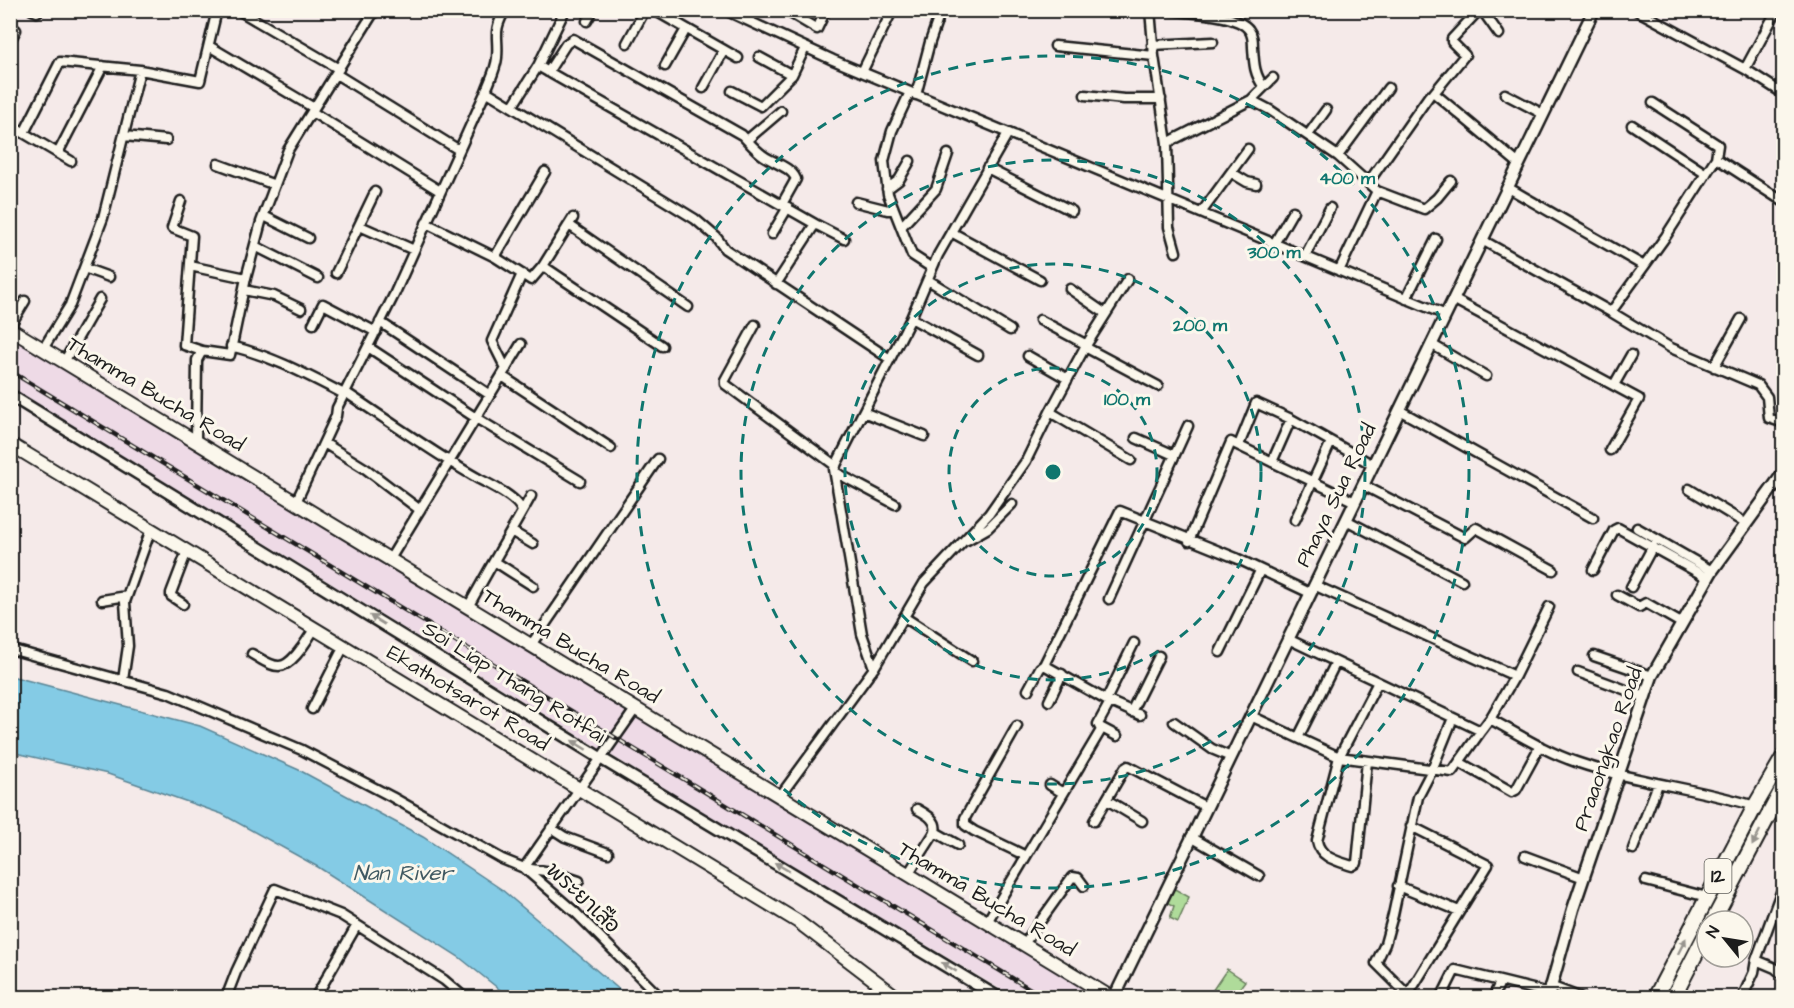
<svg xmlns="http://www.w3.org/2000/svg" width="1794" height="1008" font-family="'Architects Daughter','Playpen Sans Thai',sans-serif">
  <rect width="100%" height="100%" fill="#f5eae9"/>
  <filter id="ink" filterUnits="userSpaceOnUse"><feTurbulence type="fractalNoise" baseFrequency=".0167" numOctaves="2"/><feDisplacementMap in="SourceGraphic" scale="12" xChannelSelector="R" yChannelSelector="G"/><feConvolveMatrix kernelMatrix="1 2 1 2 8 2 1 2 1" color-interpolation-filters="sRGB"/></filter>
  <g filter="url(#ink)">
    <path fill="#eedae6" d="M10,334l1091,663h-87l-268,-159 -735,-451z"/>
    <path fill="#afdb9a" stroke="#667c5b" stroke-width="1.5" d="M1173,888l16,9 -11,25 -8,-4 4,-12 -8,-4z
      M1227,969l18,12 -12,16h-25z"/>
    <path fill="#84cbe5" stroke="#5a8595" stroke-width="1.5" d="M11,676l189,50 99,44 124,67 78,52 127,108h-119l-50,-40 -141,-90 -96,-53 -114,-40 -97,-22z"/>
    <g fill="none" stroke-linecap="round" stroke-linejoin="round">
      <defs>
        <path id="minor" d="M32,10l5,2 3,-2
          M238,10l101,59
          M654,10l84,48
          M725,10l108,50 613,255
          M785,10l32,19 9,-19
          M1150,10l4,46 13,87 2,84 7,25
          M1168,10c19,3 69,3 81,20 4,5 4,11 4,17 1,16 1,27 11,40l-13,13
          M1479,10l-27,29v3l13,13 -31,38 85,71
          M1482,10l17,24
          M1636,10l109,59 39,25
          M587,21l6,-11
          M10,27l6,3 -6,11
          M627,43l18,-33
          M1152,45l61,-3
          M209,46l105,62
          M1055,46l99,10
          M759,57l33,18
          M538,66l277,158 -39,60
          M665,66l21,-37
          M1745,69l32,-59
          M548,72l18,-28 7,-5 169,96c7,7 13,15 22,21 10,7 27,11 32,23l-14,25
          M862,72l28,-57 -7,-5
          M336,74l123,76
          M1264,87l9,-9
          M703,88l21,-38
          M486,91c4,-11 10,-22 11,-33 2,-23 -5,-25 8,-48
          M732,91l29,15 31,-31 13,-27
          M910,92l-18,39 -8,30 4,33 24,61 20,13
          M1505,94l38,20
          M916,95l14,-53 11,-32
          M1085,95l39,4h37
          M512,107l26,-41 27,-56
          M312,112l128,79
          M10,125l61,36
          M1632,125l74,49
          M24,133l36,-71 80,8
          M1308,135l18,-25
          M124,136l42,4
          M747,140l34,-29
          M1167,143l84,-43 19,10 68,46 39,35 47,18 13,-11 14,-17
          M58,153l45,-87
          M1338,156l50,-68
          M1716,158l68,44
          M218,164l57,21
          M987,168l85,43
          M1232,173l15,9 9,2
          M1368,183l61,-87
          M1507,187l137,79
          M887,189l12,-9 11,-19
          M181,201l-9,27 20,8 -8,109 18,6
          M856,202l32,8h6
          M1201,213l47,-64
          M264,216l44,22
          M426,223l69,34 36,23 12,-14 30,-48
          M815,224l29,15
          M569,225l119,82
          M360,226l54,24
          M901,227l35,-38 12,-35
          M951,232l89,48
          M772,234l16,-27
          M1482,240l129,72 60,36 87,37 9,12 2,21 15,5
          M1274,244l19,-33
          M255,246l63,32
          M1305,256l25,-48
          M495,257l50,-85
          M190,266l56,12
          M543,266l119,80
          M84,268l25,9
          M1339,271l38,-80
          M336,273l39,-81
          M928,280l82,50
          M1070,289l36,25
          M244,290l30,6 27,13
          M1406,299l30,-60
          M1453,299l186,100 -29,51
          M1611,312l55,-76 50,-78 2,-13 -65,-42
          M911,318l67,37
          M1040,320l47,25
          M380,322l110,73
          M313,324l10,-20 53,28
          M755,325l-30,55v4l111,82
          M10,326l15,-25
          M1431,344l55,32
          M231,346c41,10 76,29 113,48
          M368,347l108,71 104,63
          M1085,347l73,39
          M43,349l27,-44 33,-87 37,-148 60,11 17,-71
          M1028,356l40,23
          M64,362l36,-63
          M1714,367l27,-48
          M506,369l-14,-28 30,-67
          M502,376l109,72
          M1614,385l17,-30
          M345,392c44,29 88,61 134,87 12,6 41,20 43,33l-28,49 39,25
          M1399,410l194,108
          M863,412l61,24
          M1050,412l81,48
          M1136,438l38,17
          M196,441l1,-81 5,-9 28,4 16,-77 15,-56 27,-72 87,-140
          M324,443l42,26 54,41
          M1239,445l17,-42 35,16 82,46
          M1272,462l19,-43
          M835,472l60,32
          M1363,485l102,53 11,-10 77,42
          M1689,489l56,34
          M296,502l40,-86 1,-8 57,-113 92,-204 209,128 21,18 9,12 165,110
          M522,512l9,-16
          M1295,520l36,-78
          M1346,520l116,61
          M1637,528l75,43
          M511,531l22,13
          M967,540l21,-12 24,-24
          M1189,541l42,-99 124,60
          M390,559l131,-215
          M1593,570l21,-40 4,-2 90,50
          M1314,585l201,91 -25,43
          M1631,587l22,-41
          M1617,595l22,12 7,-4 35,20
          M1109,599l79,-173
          M102,600l25,-4
          M183,604l-12,-8v-3l16,-42
          M468,607l26,-46
          M904,617l68,44
          M1288,639l193,92 9,-12c28,15 56,33 86,43 58,20 120,26 179,44
          M531,645l127,-186
          M10,649l158,44 134,57 90,47 110,62 22,9 28,4 27,9
          M1220,652l40,-81
          M252,654c8,4 17,12 27,12 14,0 29,-28 36,-38
          M1594,656l58,20
          M874,668l-12,-34 -28,-165 77,-151 27,-63 70,-122
          M1578,672l67,25
          M1515,676l34,-69
          M123,680l5,-34 -3,-44 26,-73
          M1028,690l12,-22 4,-3
          M1106,700l28,-57
          M1049,701l13,-27
          M636,708l-112,160 52,45 85,85
          M312,709l32,-63
          M1131,712l28,-56
          M1140,715l-34,-15 -62,-35 76,-154 116,47 74,35
          M1251,716l88,41 113,15 29,-41
          M1174,722l38,27 19,8
          M1017,726l-52,92v7l9,6 52,25
          M1100,727l17,9
          M1298,738l38,-76
          M1367,761l-10,102 -5,3c-14,-5 -32,-8 -35,-25l22,-84 39,-75
          M1459,762l53,30 4,-2 24,-44
          M1050,785l13,8
          M780,796l94,-128 50,-85 65,-69 37,-53 24,-49 35,-65 43,-68
          M1107,800l35,21
          M917,809c9,5 21,11 18,23
          M1771,809l13,8
          M1094,821l31,-53 3,-2 78,41
          M551,828l14,9 43,16
          M1191,837l68,39
          M1633,849l25,-65
          M1525,856l59,22
          M908,874l27,-42 23,13
          M1646,881l61,16
          M1784,884l-28,76 19,8 9,8
          M1398,886l61,25
          M987,922l114,-192 -3,-6 12,-22
          M1024,944l48,-67 6,1 6,8
          M1550,986l32,12
          M1408,995l80,-130 -77,-39
          M226,998l10,-26 39,-83 66,26 103,65 21,18
          M315,998l42,-73
          M1411,998l-35,-35 9,-19 8,-29 25,-118 14,-27 21,-52
          M1441,998l14,-28 94,23
          M1493,998l7,-16
          M1742,998l12,-26 2,-12"/>
        <path id="tertiary" d="M10,395l592,364 397,239
          M1114,998l480,-988
          M1548,998l25,-89 79,-233 60,-105 72,-99"/>
        <path id="secondary" d="M10,329l1102,669
          M10,444l787,477 101,77"/>
        <path id="primary" d="M1713,921l71,-135
          M1655,998l100,-192 29,-50
          M1673,998l34,-66"/>
      </defs>
      <use href="#minor" stroke="#1c1c1c" stroke-width="13"/>
      <use href="#tertiary" stroke="#1c1c1c" stroke-width="15"/>
      <use href="#secondary" stroke="#1c1c1c" stroke-width="16"/>
      <use href="#primary" stroke="#1c1c1c" stroke-width="18"/>
      <use href="#minor" stroke="#fbf7ec" stroke-width="8"/>
      <use href="#tertiary" stroke="#fbf7ec" stroke-width="10"/>
      <use href="#secondary" stroke="#fbf7ec" stroke-width="12"/>
      <use href="#primary" stroke="#fbf7ec" stroke-width="14"/>
      <defs>
        <path id="rail" d="M10,371l1035,627"/>
      </defs>
      <use href="#rail" stroke="#1c1c1c" stroke-width="4.5"/>
      <use href="#rail" stroke="#fbf7ec" stroke-width="2" stroke-dasharray="7" stroke-linecap="butt"/>
    </g>
    <defs><path id="oneway-solid" d="M-6-.8H1V-3.2L6.5 0L1 3.2V.8H-6Z" transform="scale(1.5)"/></defs>
    <g fill="#97948e">
      <use href="#oneway-solid" transform="translate(377 620) rotate(-148)"/>
      <use href="#oneway-solid" transform="translate(579 745) rotate(-148)"/>
      <use href="#oneway-solid" transform="translate(1756 838) rotate(117)"/>
      <use href="#oneway-solid" transform="translate(782 867) rotate(-149)"/>
      <use href="#oneway-solid" transform="translate(1682 946) rotate(-63)"/>
      <use href="#oneway-solid" transform="translate(949 967) rotate(-149)"/>
    </g>
  </g>
  <g fill="none" stroke="#0f766e" stroke-width="3" stroke-dasharray="10 8">
    <circle cx="1053" cy="472" r="104"/>
    <circle cx="1053" cy="472" r="208"/>
    <circle cx="1053" cy="472" r="312"/>
    <circle cx="1053" cy="472" r="416"/>
  </g>
  <g text-anchor="middle" dominant-baseline="central" stroke-width="6" stroke-linejoin="round" paint-order="stroke">
    <rect fill="#fbf7ec" stroke="#5f5e5a" stroke-width="1.5" x="1704.5" y="859" width="27" height="34" rx="4.5"/>
    <g font-size="20" font-weight="bold" fill="#1c1c1c">
      <text x="1718" y="876">12</text>
    </g>
    <g font-size="21" fill="#1c1c1c" stroke="#fbf7ec">
      <text transform="translate(156 394) rotate(31)">Thamma Bucha Road</text>
      <text transform="translate(1336 495) rotate(-64)">Phaya Sua Road</text>
      <text transform="translate(571 646) rotate(31)">Thamma Bucha Road</text>
      <text transform="translate(514 682) rotate(32)">Soi Liap Thang Rotfai</text>
      <text transform="translate(468 698) rotate(31)">Ekathotsarot Road</text>
      <text transform="translate(1608 749) rotate(-71)">Praaongkao Road</text>
      <text transform="translate(583 898) rotate(43)">พระยาเสือ</text>
      <text transform="translate(987 899) rotate(31)">Thamma Bucha Road</text>
    </g>
    <g font-size="22" font-style="italic" fill="#405962" stroke="#fbf7ec">
      <text x="403" y="873">Nan River</text>
    </g>
  </g>
  <circle cx="1053" cy="472" r="9" fill="#0f766e" stroke="#fbf7ec" stroke-width="3"/>
  <g font-size="18" text-anchor="middle" font-weight="bold" fill="#0f766e" stroke="#fbf7ec" stroke-width="6" stroke-linejoin="round" paint-order="stroke">
    <text x="1347" y="184">400 m</text>
    <text x="1274" y="258">300 m</text>
    <text x="1200" y="331">200 m</text>
    <text x="1127" y="405">100 m</text>
  </g>
  <rect width="1794" height="1008" fill="none" stroke="#fbf7ec" stroke-width="36"/>
  <rect x="18" y="18" width="1758" height="972" fill="none" stroke="#1c1c1c" stroke-width="2" filter="url(#ink)"/>
  <g transform="translate(1725 939) rotate(300)"><circle r="28" fill="#fbf7ec" stroke="#a29f99" stroke-width="1.5"/>
  <path d="M0-4.5L10 22L0 15L-10 22Z" fill="#1c1c1c"/>
  <text y="-9" font-size="16" font-weight="bold" text-anchor="middle" fill="#1c1c1c">N</text>
  </g>
</svg>
